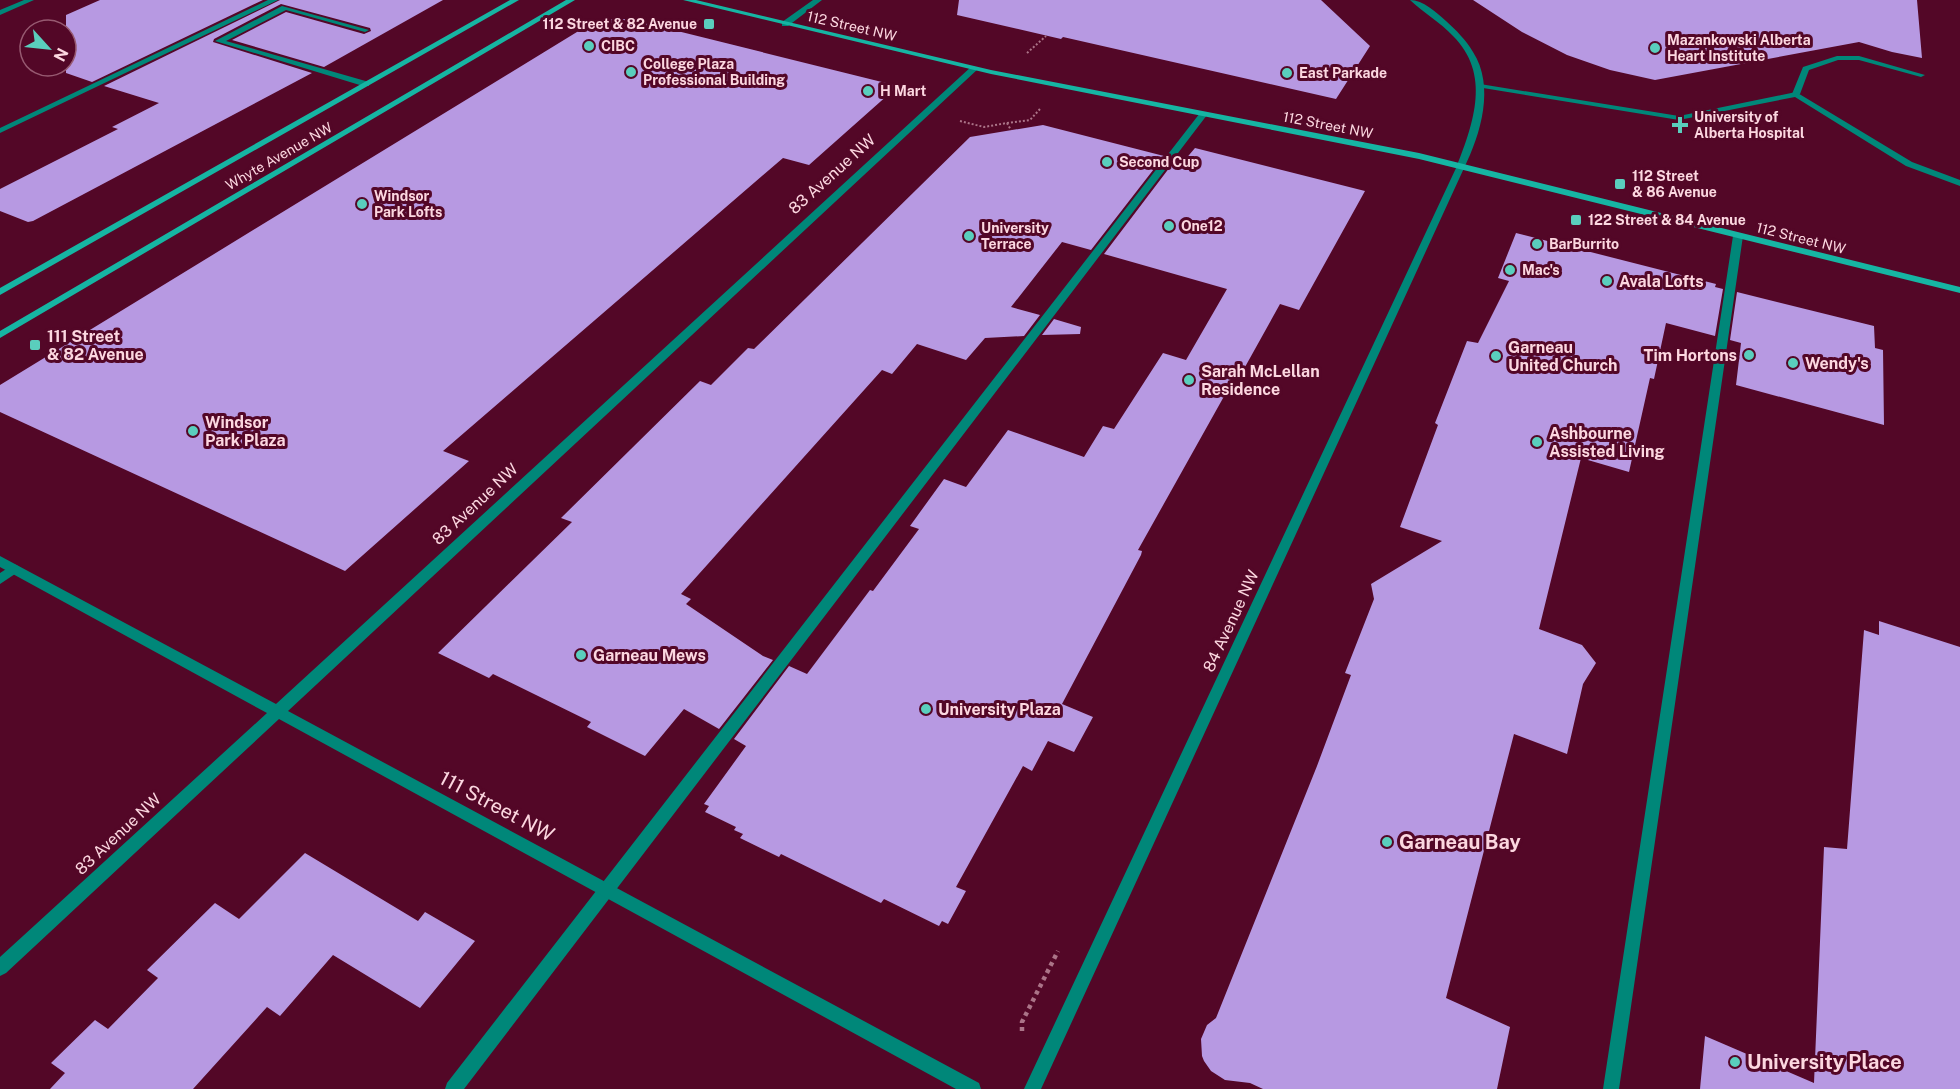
<svg xmlns="http://www.w3.org/2000/svg" width="1960" height="1089" font-family="'Public Sans',sans-serif">
  <rect width="100%" height="100%" fill="#530727"/>
  <path fill="#b799e2" d="M100,0h163l-171,82 -26,-9v-58z
    M280,0h163l-119,67 -92,-27 54,-28 78,22 7,-3 -1,-3 -89,-24 -67,35 -1,3 99,31 -279,148 -5,1 -28,-11v-22l118,-60 -6,-2 47,-24 -55,-17z
    M959,0h362l49,46 -34,53 -273,-62 -2,2 -104,-24z
    M1473,0h444l5,58 -30,-6 -33,-10 -204,38 -45,-10 -43,-15 -45,-23z
    M610,19h19l269,67 -89,79 -26,-7 -340,293 26,10 -124,110 -345,-159v-27l590,-361z
    M1043,125l121,31 -73,94 -29,-8 -51,65 29,8 -16,21 -39,2 -19,22 -49,-16 -25,30 -10,-4 -201,224 10,5 -5,5 77,52 10,4 -54,69 -35,-20 -39,47 -58,-29 4,-5 -98,-48 -4,4 -51,-25 134,-131 -11,-4 139,-137 11,4 37,-37 6,1 216,-212z
    M1195,148l170,43 -66,119 -19,-6 -35,63 -4,-1 -103,184 4,1 -1,4 -79,149 31,13 -19,35 -26,-11 -16,30 -9,-5 -67,121 10,4 -18,33 -6,-3 -3,5 -55,-27 -3,4 -100,-49 -2,3 -39,-19 3,-4 -9,-4 2,-3 -31,-15 4,-6 -5,-2 42,-58 -12,-7 55,-73 18,8 63,-84 3,1 46,-62 -9,-3 34,-47 22,8 42,-57 76,27 19,-31 11,3 49,-76 23,7 41,-71 -123,-35 72,-95 8,2z
    M1516,233l200,51 -1,3 8,2 -8,47 -49,-13 -12,56 -4,-1 -21,94 -48,-14 -42,171 43,16 14,18 -13,21 -16,70 -53,-20 -68,264 64,29 -13,62h-234l-13,-6 -25,-3 -14,-9 -7,-10 -2,-5 -1,-17 6,-14 9,-7 101,-252 34,-91 -6,-2 29,-74 -3,-15 71,-43 -42,-14 38,-102 -3,-2 32,-82 11,2 31,-62 -11,-3z
    M1737,292l137,34 1,22 8,2 1,75 -148,-40 5,-42 -11,-3z
    M1054,319l27,8 -1,7 -38,1z
    M1879,621l81,26v442h-260l5,-53 109,47 10,-236 23,2 17,-219 15,5z
    M305,853l113,68 7,-9 50,29 -55,67 -87,-53 -53,61 -13,-9 -74,82h-143l15,-16 -14,-10 44,-43 13,9 50,-51 -11,-8 68,-67 24,16z"/>
  <g fill="none" stroke-linecap="round" stroke-linejoin="round">
    <path stroke="#ab7488" stroke-width="2" stroke-dasharray="2 2" stroke-linecap="butt" d="M669,30l10,-6
      M1027,53l19,-17
      M960,121l24,6 23,-4 4,7
      M1007,123l23,-3 10,-11"/>
    <path stroke="#ab7488" stroke-width="4.5" stroke-dasharray="4 4" stroke-linecap="butt" d="M1022,1031v-9l36,-71"/>
    <path fill="#008779" fill-rule="evenodd" d="M268,0h10l-278,133v-5z
      M282,6l87,24 -4,2 -79,-22 -60,31 143,41v4h-6l-148,-45z
      M1837,56h22l66,19 -4,2 -62,-17h-21l-29,10 -9,24 -7,2 -1,-2 11,-27z
      M1200,113l7,2 -743,974h-19l2,-6z
      M1738,233l5,3 -124,853h-16l130,-853z
      M14,564l4,2 2,3 -2,3 -18,12v-11z"/>
    <path fill="#008779" fill-rule="evenodd" d="M24,0h10l-34,15v-5z
      M813,0h9l-34,26h-6v-4z
      M972,66l7,2 -691,643 691,372 2,6h-25l-677,-370 -273,254 -6,3v-19l267,-244 -267,-146v-11l276,148z
      M1480,84l199,32 117,-24 116,70 48,18v6l-54,-20 -111,-69 -116,23 -196,-32 -4,-2z
      M1461,163l4,3 -424,923h-17l433,-923z"/>
    <path fill="#008779" fill-rule="evenodd" d="M1410,0c13,0 26,12 36,21 10,9 20,19 27,31 22,34 8,82 -9,116l-7,-2c17,-44 34,-92 -4,-130 -13,-14 -29,-23 -43,-36z"/>
    <path fill="#16b5a3" fill-rule="evenodd" d="M510,0h9l-519,295v-7z
      M566,0h9l-575,338v-7z
      M683,0h13l295,70 428,83 541,134v6l-541,-134 -428,-85z"/>
  </g>
  <g fill="#5acebd" stroke="#530727" stroke-width="2">
    <rect x="703" y="18" width="12" height="12" rx="3"/>
    <circle cx="589" cy="46" r="6"/>
    <circle cx="1655" cy="48" r="6"/>
    <circle cx="631" cy="72" r="6"/>
    <circle cx="1287" cy="73" r="6"/>
    <circle cx="868" cy="91" r="6"/>
    <path d="M1677 116h6v6h6v6h-6v6h-6v-6h-6v-6h6z"/>
    <circle cx="1107" cy="162" r="6"/>
    <rect x="1614" y="178" width="12" height="12" rx="3"/>
    <circle cx="362" cy="204" r="6"/>
    <rect x="1570" y="214" width="12" height="12" rx="3"/>
    <circle cx="1169" cy="226" r="6"/>
    <circle cx="969" cy="236" r="6"/>
    <circle cx="1537" cy="244" r="6"/>
    <circle cx="1510" cy="270" r="6"/>
    <circle cx="1607" cy="281" r="6"/>
    <rect x="29" y="339" width="12" height="12" rx="3"/>
    <circle cx="1749" cy="355" r="6"/>
    <circle cx="1496" cy="356" r="6"/>
    <circle cx="1793" cy="363" r="6"/>
    <circle cx="1189" cy="380" r="6"/>
    <circle cx="193" cy="431" r="6"/>
    <circle cx="1537" cy="442" r="6"/>
    <circle cx="581" cy="655" r="6"/>
    <circle cx="926" cy="709" r="6"/>
    <circle cx="1387" cy="842" r="6"/>
    <circle cx="1735" cy="1062" r="6"/>
  </g>
  <g text-anchor="middle" dominant-baseline="central" stroke-width="6" stroke-linejoin="round" paint-order="stroke">
    <g font-size="14" font-weight="bold" fill="#fcd7e0" stroke="#530727" text-anchor="start">
      <text x="697" y="24" text-anchor="end">112 Street &amp; 82 Avenue</text>
      <text x="1667" y="40">Mazankowski Alberta<tspan x="1667" dy="16">Heart Institute</tspan></text>
      <text x="601" y="46">CIBC</text>
      <text x="643" y="64">College Plaza<tspan x="643" dy="16">Professional Building</tspan></text>
      <text x="1299" y="73">East Parkade</text>
      <text x="880" y="91">H Mart</text>
      <text x="1694" y="117">University of<tspan x="1694" dy="16">Alberta Hospital</tspan></text>
      <text x="1119" y="162">Second Cup</text>
      <text x="1632" y="176">112 Street<tspan x="1632" dy="16">&amp; 86 Avenue</tspan></text>
      <text x="374" y="196">Windsor<tspan x="374" dy="16">Park Lofts</tspan></text>
      <text x="1588" y="220">122 Street &amp; 84 Avenue</text>
      <text x="1181" y="226">One12</text>
      <text x="981" y="228">University<tspan x="981" dy="16">Terrace</tspan></text>
      <text x="1549" y="244">BarBurrito</text>
      <text x="1522" y="270">Mac's</text>
    </g>
    <g font-size="14" fill="#fcd7e0" stroke="#530727">
      <text transform="translate(852 26) rotate(13)">112 Street NW</text>
      <text transform="translate(1328 125) rotate(11)">112 Street NW</text>
      <text transform="translate(279 156) rotate(-30)">Whyte Avenue NW</text>
      <text transform="translate(1801 238) rotate(14)">112 Street NW</text>
    </g>
    <g font-size="16" fill="#fcd7e0" stroke="#530727">
      <text transform="translate(832 174) rotate(-42)">83 Avenue NW</text>
      <text transform="translate(475 504) rotate(-43)">83 Avenue NW</text>
      <text transform="translate(1231 621) rotate(-65)">84 Avenue NW</text>
      <text transform="translate(118 834) rotate(-43)">83 Avenue NW</text>
    </g>
    <g font-size="16" font-weight="bold" fill="#fcd7e0" stroke="#530727" text-anchor="start">
      <text x="1619" y="281">Avala Lofts</text>
      <text x="47" y="336">111 Street<tspan x="47" dy="18">&amp; 82 Avenue</tspan></text>
      <text x="1508" y="347">Garneau<tspan x="1508" dy="18">United Church</tspan></text>
      <text x="1737" y="355" text-anchor="end">Tim Hortons</text>
      <text x="1805" y="363">Wendy's</text>
      <text x="1201" y="371">Sarah McLellan<tspan x="1201" dy="18">Residence</tspan></text>
      <text x="205" y="422">Windsor<tspan x="205" dy="18">Park Plaza</tspan></text>
      <text x="1549" y="433">Ashbourne<tspan x="1549" dy="18">Assisted Living</tspan></text>
      <text x="593" y="655">Garneau Mews</text>
      <text x="938" y="709">University Plaza</text>
    </g>
    <g font-size="20" fill="#fcd7e0" stroke="#530727">
      <text transform="translate(497 806) rotate(28)">111 Street NW</text>
    </g>
    <g font-size="20" font-weight="bold" fill="#fcd7e0" stroke="#530727" text-anchor="start">
      <text x="1399" y="842">Garneau Bay</text>
      <text x="1747" y="1062">University Place</text>
    </g>
  </g>
  <g transform="translate(48 48) rotate(117)"><circle r="28" fill="#530727" stroke="#975a71" stroke-width="1.5"/>
  <path d="M0-4.5L10 22L0 15L-10 22Z" fill="#5acebd"/>
  <text y="-9" font-size="16" font-weight="bold" text-anchor="middle" fill="#fcd7e0">N</text>
  </g>
</svg>
